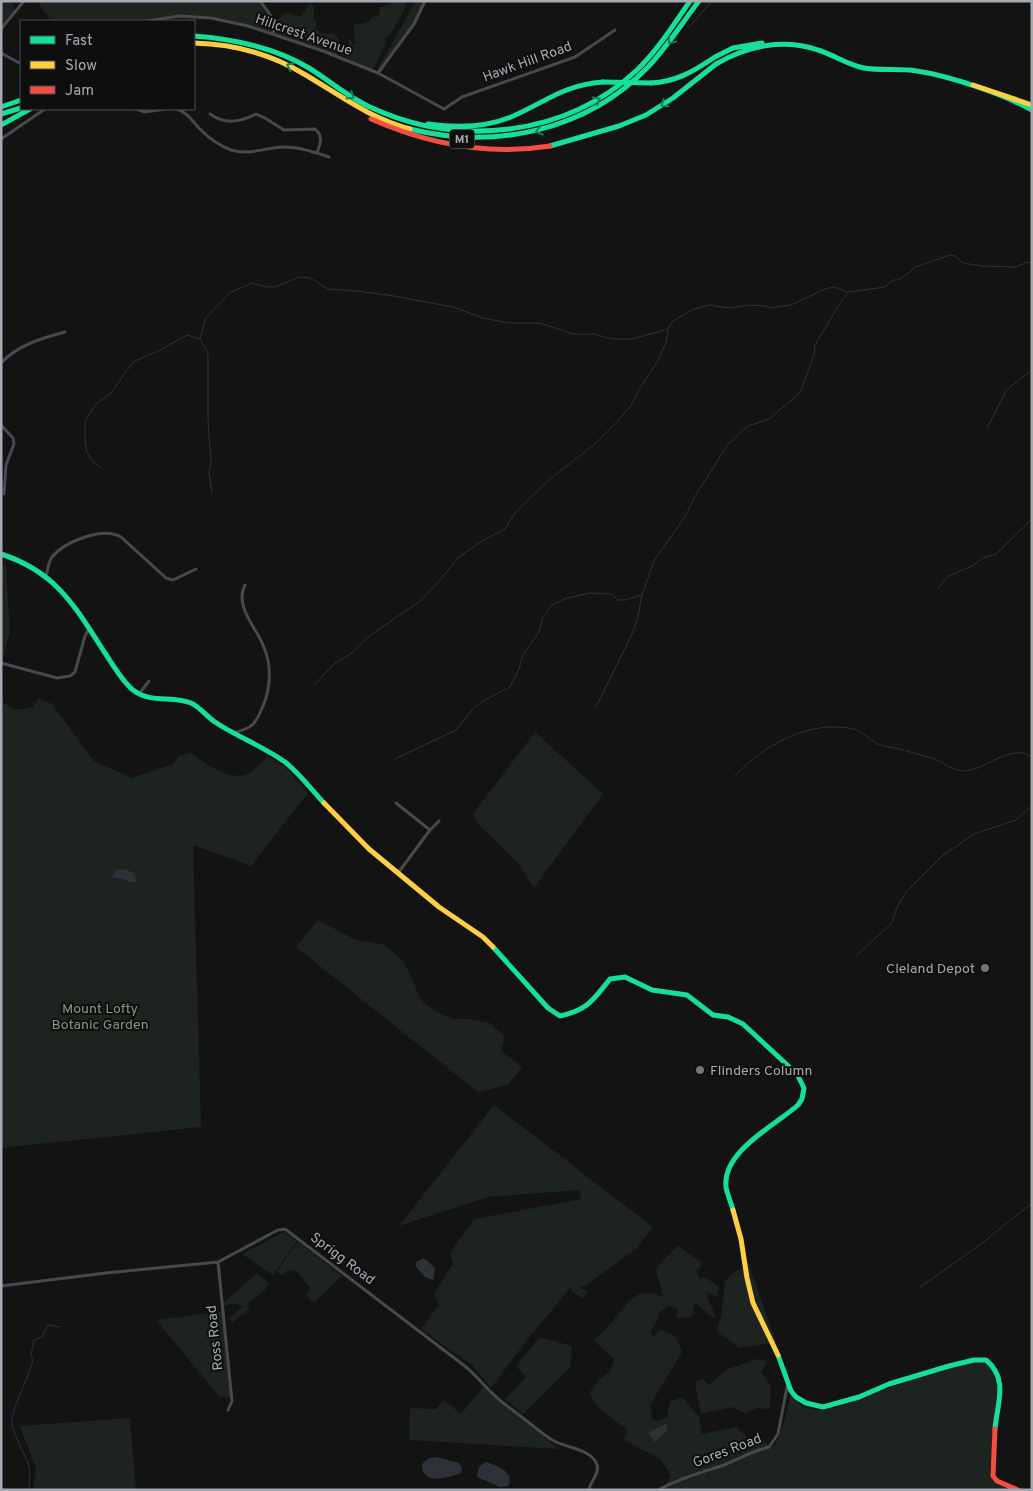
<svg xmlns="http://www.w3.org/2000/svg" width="1033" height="1491" viewBox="0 0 1033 1491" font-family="Overpass,sans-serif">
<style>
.green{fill:#1d231e}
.water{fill:#2c3237}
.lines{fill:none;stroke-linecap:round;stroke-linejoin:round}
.stream{stroke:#2c3237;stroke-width:1}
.street{stroke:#48494c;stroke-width:3}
.fast{stroke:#16e098;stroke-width:5}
.slow{stroke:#ffcf43;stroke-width:5}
.jam{stroke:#f24e42;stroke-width:5}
.fast-bridge{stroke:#16e098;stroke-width:5}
.oneway{stroke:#12825a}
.poi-dot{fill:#73747b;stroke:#0e0e0f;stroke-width:2}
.labels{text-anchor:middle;stroke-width:4;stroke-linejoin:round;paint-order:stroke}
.shield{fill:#0e0e0f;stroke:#787a82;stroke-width:1}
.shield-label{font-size:12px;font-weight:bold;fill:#a6a9b3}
.street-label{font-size:14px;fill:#a6a9b3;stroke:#0e0e0f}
.poi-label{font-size:14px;fill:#a6a9b3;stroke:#0e0e0f;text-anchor:end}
.park-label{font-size:14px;fill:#7f9b82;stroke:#0e0e0f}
</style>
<rect width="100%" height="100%" fill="#131314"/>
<path class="green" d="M1,1H12L15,14L2,28Z
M40,1H260L258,3L274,22L288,12L296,17L301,16L310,4L315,7L313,17L317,24L315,28L321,33L334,34L340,41L342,48L337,56L273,33L211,18L176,16L147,21H51L39,4Z
M391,1H407L405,5L406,6L391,34L386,37L385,46L372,71L350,62V59L341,55L342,51L350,53L348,41L350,39L353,45L356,44L354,37V25L368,22L372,17L379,15L380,7L390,4Z
M416,1H425L414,24L381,69L378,68Z
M6,565L10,631L1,669V566Z
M38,698L52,704L94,761L132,778L173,764L179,756L191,753C206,764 233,784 251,772C257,768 263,761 268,756L287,769L308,793L251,866L193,845L201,1127L1,1148V701C14,710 18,711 34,707Z
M535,732L603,794L534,888L519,864L479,825L473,814Z
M318,920L354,939L385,945L404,962L415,985L418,994L424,1003L437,1012L453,1019H468L490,1023L505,1037L501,1051L522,1067L508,1085L478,1092L296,947Z
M494,1105L653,1227L635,1250L585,1286L580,1287L587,1292L583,1298L571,1291L572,1288H570L527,1340L491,1388L472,1365L421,1329L439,1305L434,1293L453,1264L450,1253L474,1219L581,1199L580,1190L488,1197L399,1226Z
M284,1232L297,1241L273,1275L242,1254Z
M298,1242L342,1276L314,1303L306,1295L310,1288L296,1270L289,1271L281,1275L277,1271Z
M678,1246L701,1262L700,1268L696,1270L700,1279L705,1277L719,1287L717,1297L708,1292C706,1301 715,1309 715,1319L695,1303L691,1317L677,1318V1308L668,1306L659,1313L658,1319L651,1331L653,1337L661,1329L676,1337L682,1352L650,1405L653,1421L667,1418L670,1402L682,1397L699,1417L702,1434L736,1427L749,1439L760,1437L771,1448C783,1440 787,1406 791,1392C796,1400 801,1407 811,1409C834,1414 866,1394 888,1388C917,1378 947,1370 976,1362C982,1362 986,1363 990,1367C1005,1384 992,1447 990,1470L991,1478L1014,1490H663L671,1475L660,1459L624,1440L628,1431L599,1408L589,1393L599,1380L611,1370L614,1359L593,1340C599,1335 605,1330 610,1324C627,1306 634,1284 663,1297L656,1269L665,1258Z
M748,1262L776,1342L739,1348L716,1331L721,1317L725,1281L734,1272L745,1266Z
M257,1273L269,1283L265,1290L248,1303L249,1309L232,1323L230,1318L243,1306L233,1303L224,1306V1302Z
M217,1312H223L232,1398L219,1396L156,1320Z
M540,1337L572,1346L570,1367L523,1414L505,1399L526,1377L516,1366Z
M757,1359L768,1361L761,1372L771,1386L770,1409L756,1408L746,1414L733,1407L701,1414L695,1382L702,1379L708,1384H711L725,1370Z
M483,1387L559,1449L409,1440L410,1408L436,1409L444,1400L461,1414Z
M130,1418L136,1490H33L36,1469L20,1426Z"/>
<path class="water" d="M124,869L134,873L137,881L130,883L126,880L111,877L116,870Z
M424,1258L435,1268L433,1280L425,1277L416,1267V1262Z
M665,1424H667V1430L655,1442L648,1433Z
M436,1457L459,1463L462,1468L461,1473C449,1478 421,1486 422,1464L429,1458Z
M485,1462C496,1465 516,1472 508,1486L500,1487L477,1477L479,1467Z"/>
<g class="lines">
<path class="stream" d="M688,28L712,1
M987,428L1006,391L1021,378L1032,370
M101,468L94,463L87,453L85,441V421L96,404L111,393L133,362L160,350L187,335L200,339
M212,493L209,473L211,461L208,422V353L200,339L206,318L229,293L252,283L267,287H275L299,277L310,278L328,289L357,291L394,296L453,307L483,318L509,323H540L573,334H594L612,339H633L668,329
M938,589L947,577L972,566L983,558L996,554L1032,519
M315,684L334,664L352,653L368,637L419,602L439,581L459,557L480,542L505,529L514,514L534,494L551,478L593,446L617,422L631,406L638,391L659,359L666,342L668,329L673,321L694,309L709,305L729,308L750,305L765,306L773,308L781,306L791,305L825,289L834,287L848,292
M596,707L632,634L637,621L642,595L654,561L686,515L694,498L728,444L748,426L769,419L800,393L814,355L815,345L840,303L848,292L885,287L893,280H898L909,273L915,267L950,255L955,256L963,263L982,266L1016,267L1027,262L1032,263
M395,759L456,730L473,709L483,701L510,687L519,669L523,655L539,632L543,617L552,605L564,599L589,593L611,594L618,600H626L642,595
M735,776C763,745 811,719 854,729C863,731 871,742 880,745C885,747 890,747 895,748C908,751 920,755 932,758C943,762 951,770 963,771C986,771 1010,742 1032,757
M857,955L891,924L898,905L907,891L943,855L974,834L1016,820L1032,805
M919,1288L981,1244L1028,1206L1032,1205
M29,1490C29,1482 31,1473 29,1466C25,1454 10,1429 12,1419C16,1398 28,1380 33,1360L31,1355L34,1340L42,1337L48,1325L60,1327"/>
<path class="street" d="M260,1C268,12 276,19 273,33
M147,21L179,16L211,18L248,26L323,51L378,73L444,109L462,97L575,57L615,30
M1,29L24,1
M1,53L21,64
M378,73L414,24L425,1
M136,109L145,112L165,109
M177,109C190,114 193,123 202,131C210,139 221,146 231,150C250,156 265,147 284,147C299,147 314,152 329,157
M210,114C226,125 239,122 256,114L265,118L284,130L315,129C324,137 320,143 317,153
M1,139L45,109
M1,363C18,345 42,338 65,332
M1,425L13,438L14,444L6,465L4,494
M46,576C48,569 48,563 52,557C64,542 103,526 121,537L166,578L173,580L196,569
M1,663L57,678L70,676L75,672L85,636L89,629
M139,694L149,681
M233,733C253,728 255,725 263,706C271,687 272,665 263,645C256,627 234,606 245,585
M396,803L430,830
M398,873L430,830L439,821
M218,1262L232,1401L228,1410
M1,1286L106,1273L218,1262L278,1230L285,1229L466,1367C476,1375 483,1385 493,1394C502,1403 513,1410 523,1418C534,1426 543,1435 554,1441C567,1448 592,1449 597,1465C600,1474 590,1481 589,1490
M658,1490C678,1479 699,1473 721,1466C737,1460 752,1451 769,1447L778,1434L788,1382"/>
<path class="fast" d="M194,36C234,39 274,47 309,68C330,81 348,97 370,107C458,148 565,137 637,70C658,50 674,24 690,1
M715,57L733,48L762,43
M716,64C747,46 783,38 818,50C834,55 848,65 864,68C882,71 900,68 917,71C950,76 1003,94 1032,110
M651,83C676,82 694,71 715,57
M1,107L21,100
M1,114L21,108
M428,124C456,128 484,128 511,117C546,102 563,85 603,82
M1,125L30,109
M410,129C495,150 586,131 648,67C667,47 682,23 699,1
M550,146L619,126L646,115L673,98L716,64
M1,554C56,572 74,605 103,650C112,663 121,680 133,690C151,704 172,695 191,703C200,707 207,717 215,722C237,737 263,746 285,762C298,772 312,790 324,803
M493,947L548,1008L560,1016C588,1010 593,1000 610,979L625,977L652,990L687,995L713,1015L728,1017L743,1024L797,1074L804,1088L802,1099L798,1105C776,1125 722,1151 726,1187C727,1194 731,1202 733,1210
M778,1355L791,1391L796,1397L806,1403L823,1407L859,1397L889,1384L949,1366L974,1360H986C1009,1379 997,1404 995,1429"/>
<path class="slow" d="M194,43C233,44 271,54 304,74C340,95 369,118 410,129
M973,85L1032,105
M324,803L369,849L439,907L483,937L493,947
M733,1210L741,1239L747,1278L753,1303L778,1355"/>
<path class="jam" d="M371,119C428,144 488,156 550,146
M995,1429L993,1476L997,1481L1018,1490"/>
<path class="fast-bridge" d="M603,82L651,83"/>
</g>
<defs><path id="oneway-chevron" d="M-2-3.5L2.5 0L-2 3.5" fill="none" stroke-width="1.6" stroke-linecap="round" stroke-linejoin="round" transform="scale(1.25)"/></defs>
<g class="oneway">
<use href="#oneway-chevron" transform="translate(671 41) rotate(127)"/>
<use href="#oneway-chevron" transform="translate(290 66) rotate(-153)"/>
<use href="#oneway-chevron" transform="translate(351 96) rotate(32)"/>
<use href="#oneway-chevron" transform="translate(597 100) rotate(-31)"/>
<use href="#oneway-chevron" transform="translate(664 104) rotate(146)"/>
<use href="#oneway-chevron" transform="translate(539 131) rotate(164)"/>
</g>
<g class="poi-dot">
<circle cx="985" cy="968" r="5"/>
<circle cx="700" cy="1070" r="5"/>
</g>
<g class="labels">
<rect class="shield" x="449.5" y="129.5" width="25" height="19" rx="4"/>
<g class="shield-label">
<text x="462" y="143">M1</text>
</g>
<g class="street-label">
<text transform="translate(304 34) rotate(19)" y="5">Hillcrest Avenue</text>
<text transform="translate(527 61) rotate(-20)" y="5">Hawk Hill Road</text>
<text transform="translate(343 1258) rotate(37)" y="5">Sprigg Road</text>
<text transform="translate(214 1338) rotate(-96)" y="5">Ross Road</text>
<text transform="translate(727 1450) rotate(-21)" y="5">Gores Road</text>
</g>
<g class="poi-label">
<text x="975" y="973">Cleland Depot</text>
<text x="710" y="1075" text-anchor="start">Flinders Column</text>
</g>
<g class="park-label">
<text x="100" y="1013">Mount Lofty<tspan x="100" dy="16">Botanic Garden</tspan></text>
</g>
</g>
<rect width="1033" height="1491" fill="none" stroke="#a6a9b3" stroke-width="5"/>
<rect x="20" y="20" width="175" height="90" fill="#0e0e0f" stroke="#4b4c51"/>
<rect x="30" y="36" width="25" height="8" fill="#16e098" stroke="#4b4c51"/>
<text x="65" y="45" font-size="15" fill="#a6a9b3">Fast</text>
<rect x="30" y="61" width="25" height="8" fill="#ffcf43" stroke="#4b4c51"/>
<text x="65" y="70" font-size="15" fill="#a6a9b3">Slow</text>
<rect x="30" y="86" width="25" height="8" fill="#f24e42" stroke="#4b4c51"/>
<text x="65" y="95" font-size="15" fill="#a6a9b3">Jam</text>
</svg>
